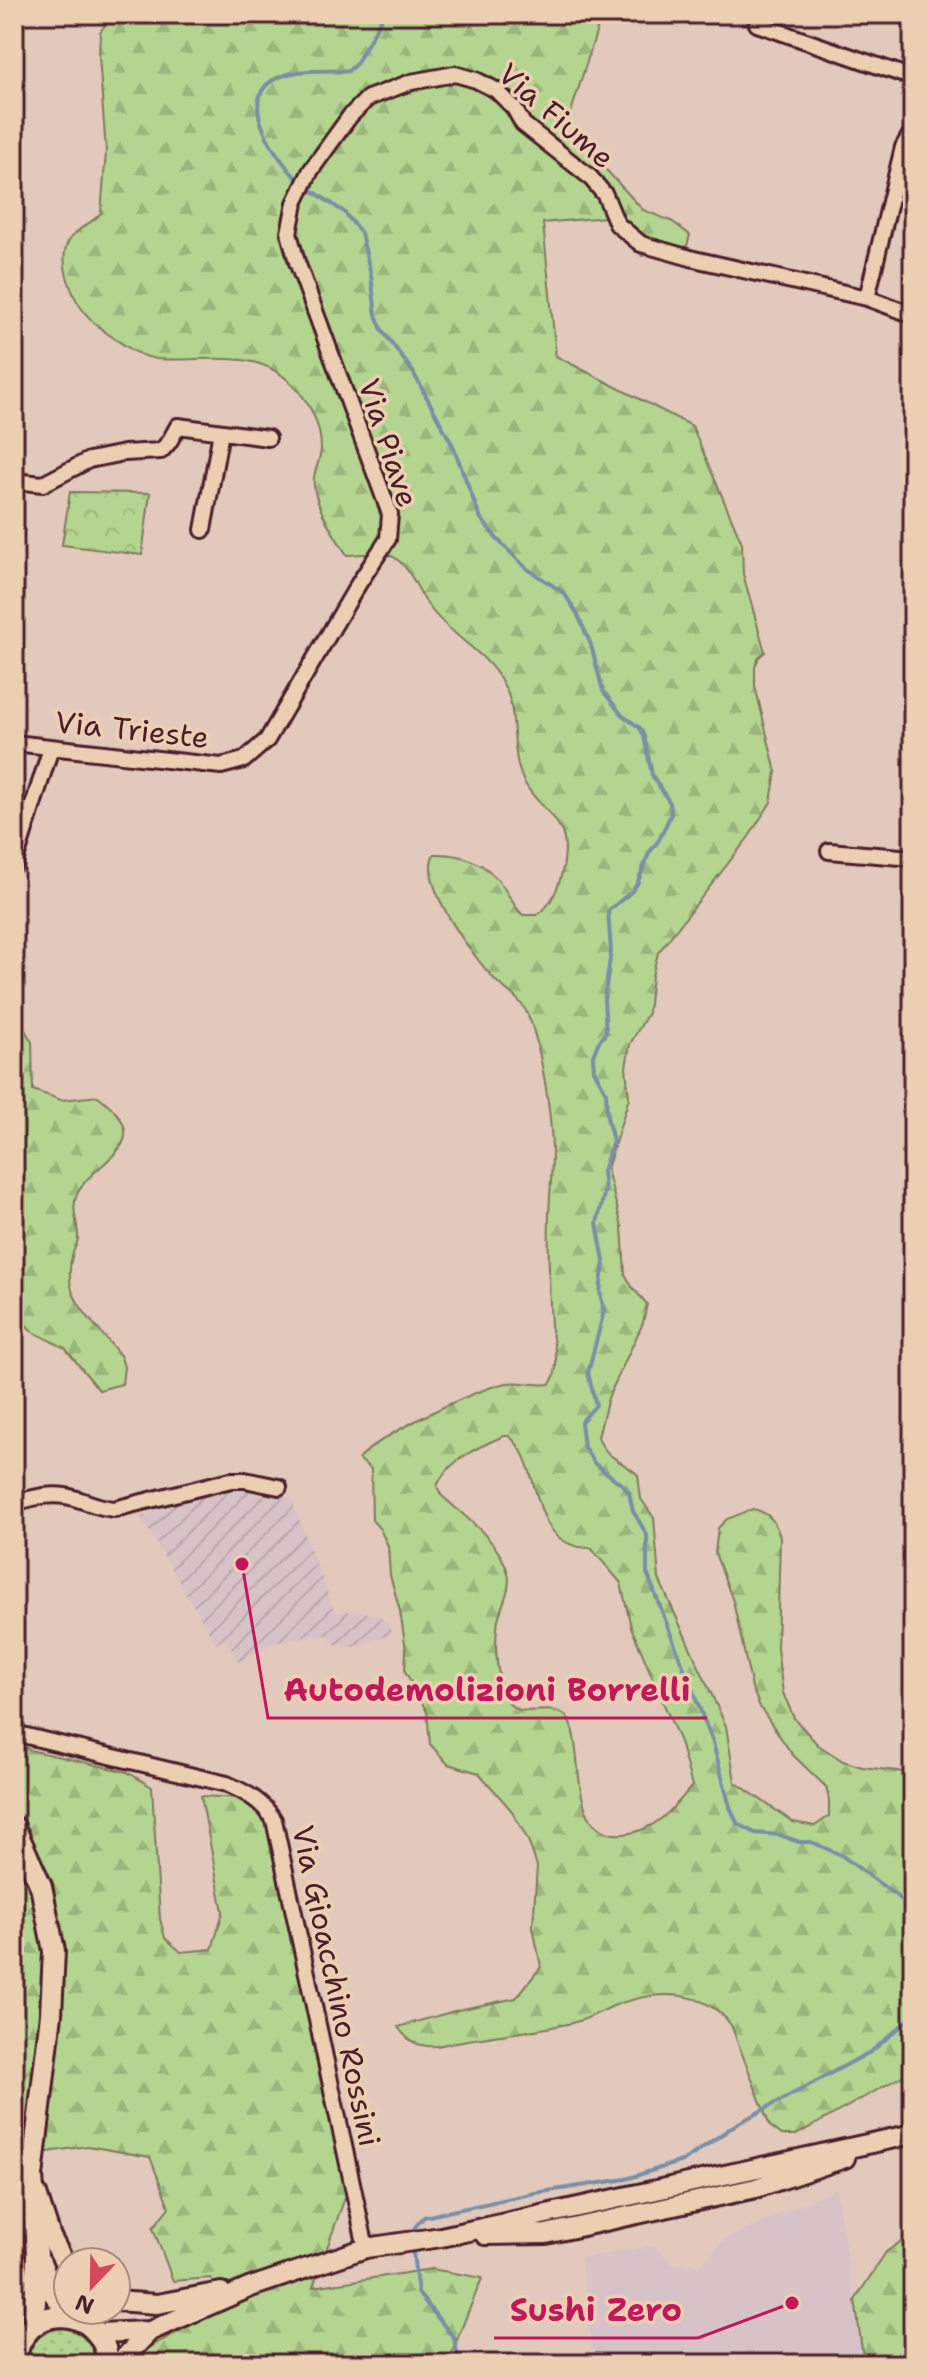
<svg xmlns="http://www.w3.org/2000/svg" width="927" height="2378" viewBox="0 0 927 2378" font-family="'Shantell Sans',sans-serif">
<style>
.built{fill:#d7c2c7}
.industrial{fill:url(#industrial-furrows)}
.grass{fill:url(#grass-dots);stroke:#7e7a5d;stroke-width:2}
.forest{fill:url(#forest-firs);stroke:#7e7a5d;stroke-width:2;fill-rule:evenodd}
.park{fill:url(#park-crowns);stroke:#7e7a5d;stroke-width:2}
.lines{fill:none;stroke-linecap:round;stroke-linejoin:round}
.stream{stroke:#798fa8;stroke-width:4}
.minor-casing{stroke:#4a1f2b;stroke-width:20}
.secondary-casing{stroke:#4a1f2b;stroke-width:24}
.primary-casing{stroke:#4a1f2b;stroke-width:26}
.minor{stroke:#eccfb2;stroke-width:14}
.secondary{stroke:#eccfb2;stroke-width:18}
.primary{stroke:#eccfb2;stroke-width:20}
.labels{text-anchor:middle;stroke-width:7;stroke-linejoin:round;paint-order:stroke}
.street-label{font-size:30px;fill:#4a1f2b;stroke:#eccfb2}
.leader{fill:none;stroke:#c2185b;stroke-width:3}
.callout-dot{fill:#c2185b;stroke:#eccfb2;stroke-width:3}
.callout-label{font-size:32px;text-anchor:middle;font-weight:bold;fill:#c2185b;stroke:#eccfb2;stroke-width:7;stroke-linejoin:round;paint-order:stroke}
</style>
<defs>
<pattern id="industrial-furrows" width="10" height="10" patternUnits="userSpaceOnUse" patternTransform="scale(2)"><rect width="10" height="10" fill="#d7c2c7"/><path d="M-1 1l2-2M0 10L10 0M9 11l2-2" fill="none" stroke="#baa6ab"/></pattern>
<pattern id="grass-dots" width="8" height="8" patternUnits="userSpaceOnUse" patternTransform="scale(2)"><rect width="8" height="8" fill="#b3d58f"/><path d="M2 2h.1M6 6h.1" fill="none" stroke="#9bb67c" stroke-width="1.8" stroke-linecap="round"/></pattern>
<pattern id="forest-firs" width="22" height="20" patternUnits="userSpaceOnUse" patternTransform="scale(2)"><rect width="22" height="20" fill="#b3d58f"/><path d="M5 1l3.5 6h-7zM16 11l3.5 6h-7z" fill="#9bb67c"/></pattern>
<pattern id="park-crowns" width="20" height="18" patternUnits="userSpaceOnUse" patternTransform="scale(2)"><rect width="20" height="18" fill="#b3d58f"/><path d="M2 6a3 3 0 1 1 6 0M12 15a3 3 0 1 1 6 0" fill="none" stroke="#9bb67c"/></pattern>
</defs>
<rect width="100%" height="100%" fill="#e2c9bc"/>
<filter id="ink" filterUnits="userSpaceOnUse"><feTurbulence type="fractalNoise" baseFrequency=".0125" numOctaves="2"/><feDisplacementMap in="SourceGraphic" scale="16" xChannelSelector="R" yChannelSelector="G"/><feConvolveMatrix kernelMatrix="1 2 1 2 8 2 1 2 1" color-interpolation-filters="sRGB"/></filter>
<g filter="url(#ink)">
<path class="built" d="M836,2189L864,2364H594L581,2258L655,2246L671,2263L701,2265L725,2239Z"/>
<path class="industrial" d="M219,1488L241,1491L242,1488H249L261,1496H290L335,1612L361,1611L379,1616L389,1625L392,1634L353,1647L337,1645L326,1635L289,1639L271,1644L238,1662L227,1640L216,1644L141,1517L153,1513L151,1507Z"/>
<path class="grass" d="M64,2328C84,2333 95,2344 96,2364H27C29,2342 42,2330 64,2328Z"/>
<path class="forest" d="M113,14H602L565,131L587,149L643,210L673,222L690,235L687,246L642,256L606,217L543,223L556,356L692,426L742,543L743,574L765,652L759,657L755,667V686L776,772L771,802L748,838L658,953L652,976L648,1013L630,1044L626,1067L629,1098L607,1169L622,1227L625,1274L632,1287L647,1304L643,1323L608,1398L598,1437C604,1457 624,1462 638,1475L641,1499L654,1518L659,1579L726,1726L735,1782L793,1822L815,1826L829,1816V1800L826,1787L792,1754L760,1707L752,1688L733,1601L715,1553L718,1528L727,1519L753,1509C770,1513 775,1521 780,1537L777,1649L783,1693L794,1718L818,1745L843,1761L862,1767L913,1773V2070L796,2135H782L770,2126L731,2025C705,1989 658,1990 618,2004C603,2010 589,2019 572,2023C528,2033 482,2036 437,2046C419,2047 409,2043 398,2027L458,2010L516,1998L541,1967L533,1927L537,1866L528,1840L512,1811L479,1773L448,1764L430,1744L427,1712L405,1671L406,1650L400,1611L390,1575L388,1546L380,1529L372,1520L371,1469L359,1459C377,1436 477,1388 507,1383C521,1381 535,1386 550,1384C562,1367 553,1345 551,1325C549,1289 548,1252 549,1215C550,1187 554,1159 551,1130C549,1102 538,1027 523,1006C516,996 505,989 496,981C476,960 417,884 434,854C460,853 486,862 501,884C509,894 513,906 523,915H537C558,902 571,855 562,832C553,809 529,800 520,772C511,746 517,719 508,694C492,653 454,640 430,608C419,594 411,568 395,558C384,550 360,555 347,555C335,536 311,501 314,478C315,468 321,459 321,448C321,424 308,399 291,383C253,346 203,363 157,359C139,357 123,344 108,334C91,322 78,308 71,288C65,273 61,254 69,240C76,228 92,224 101,213L106,152L99,56L100,32ZM504,1436H509C545,1465 526,1548 591,1548L621,1583L631,1627L680,1742L692,1786C673,1809 655,1831 624,1834C567,1840 585,1753 569,1721C558,1697 517,1725 506,1698C496,1675 494,1645 498,1620C501,1605 512,1589 508,1573C499,1540 465,1517 441,1495L437,1486C448,1460 480,1446 504,1436Z
M14,1012L32,1042L33,1090L61,1100L98,1096C165,1147 89,1159 76,1197C71,1212 79,1224 78,1239C77,1245 73,1250 72,1256C69,1266 69,1283 73,1293C83,1316 106,1336 121,1357L124,1367L122,1384L99,1390L65,1348L33,1332L26,1325L19,1281L14,1273Z
M14,1742L30,1750L127,1772L152,1787L160,1919L165,1938L181,1952L212,1949L223,1912L201,1796L240,1798L266,1817L326,2107L348,2189L313,2287L432,2269L482,2278L450,2357L454,2364H129L155,2344L221,2309L211,2278L173,2281L153,2228L169,2207L150,2157L88,2146L14,2157Z
M906,2238L913,2251V2364H864L855,2300L886,2252Z"/>
<path class="park" d="M70,492L150,493L142,555L62,545Z"/>
<g class="lines">
<path class="stream" d="M300,182C276,158 228,92 285,75C304,69 328,71 348,71L356,64L384,14
M307,187L344,212L361,233L371,275L376,315L382,330L413,372L453,446L480,517L496,538L526,568L564,593L577,613L591,645L603,691L622,715L640,728L644,736L652,775L670,803L671,814L659,840L649,853L637,884L631,892L608,911L611,952L604,1000L606,1033L598,1043L593,1056L594,1070L606,1092L607,1117L613,1141L603,1171L605,1190L597,1223L604,1261L600,1292L604,1311L588,1373L596,1405L581,1422L584,1447L595,1464L624,1486L629,1493L633,1511L647,1535V1573L713,1743L730,1807L737,1823L755,1833L780,1835L799,1842H811L841,1855L913,1908
M415,2227L424,2217L535,2193L626,2179L685,2160L735,2125L872,2051L913,2016
M413,2253L418,2293L454,2338L459,2364"/>
<defs>
<path id="minor" d="M757,24L913,78
M867,298L903,147L913,130
M14,481L43,484L89,460L124,453L161,451L169,442L178,426L268,438
M203,530L221,432
M14,743L221,766L244,760L267,740L359,583L388,539L390,514L297,262L289,233L295,203L311,170L350,116L368,98L411,82L455,74L476,80L496,90L514,108L523,124L590,177L605,195L617,224L641,244L694,259L867,298L913,315
M829,851L913,858
M14,865L51,748
M14,1503C35,1497 55,1491 77,1499C90,1503 100,1508 114,1509L231,1480H245L279,1487
M14,1733L227,1784C247,1793 262,1801 274,1820L366,2248"/>
<path id="secondary" d="M37,2194L51,2237L68,2269
M485,2235L546,2234L756,2188L845,2158
M116,2301L157,2304L221,2292
M97,2333L150,2331
M118,2364L150,2331L251,2287L366,2248L441,2237L913,2134"/>
<path id="primary" d="M14,1827L41,1886L54,1951L51,2014L32,2176L37,2255L34,2324
M40,2262L52,2291L72,2317
M15,2364C19,2300 104,2301 108,2364"/>
</defs>
<use href="#minor" class="minor-casing"/>
<use href="#secondary" class="secondary-casing"/>
<use href="#primary" class="primary-casing"/>
<use href="#minor" class="minor"/>
<use href="#secondary" class="secondary"/>
<use href="#primary" class="primary"/>
</g>
</g>
<g class="labels">
<g class="street-label">
<text transform="translate(556 116) rotate(41)" y="10">Via Fiume</text>
<text transform="translate(388 443) rotate(72)" y="10">Via Piave</text>
<text transform="translate(132 730) rotate(6)" y="10">Via Trieste</text>
<text transform="translate(336 1986) rotate(78)" y="10">Via Gioacchino Rossini</text>
</g>
</g>
<path class="leader" d="M242 1564L268 1718H707M792 2303L698 2338H494"/>
<g class="callout-dot">
<circle cx="242" cy="1564" r="8"/>
<circle cx="792" cy="2303" r="8"/>
</g>
<g class="callout-label">
<text x="487" y="1701">Autodemolizioni Borrelli</text>
<text x="596" y="2321">Sushi Zero</text>
</g>
<rect width="927" height="2378" fill="none" stroke="#eccfb2" stroke-width="48"/>
<rect x="24" y="24" width="879" height="2330" fill="none" stroke="#4a1f2b" stroke-width="3" filter="url(#ink)"/>
<g transform="translate(92 2286) rotate(202)"><circle r="38" fill="#eccfb2" stroke="#ab897c" stroke-width="2"/>
<path d="M0-6L14 30L0 20L-14 30Z" fill="#d1495b"/>
<text y="-12" font-size="22" font-weight="bold" text-anchor="middle" fill="#4a1f2b">N</text>
</g>
</svg>
